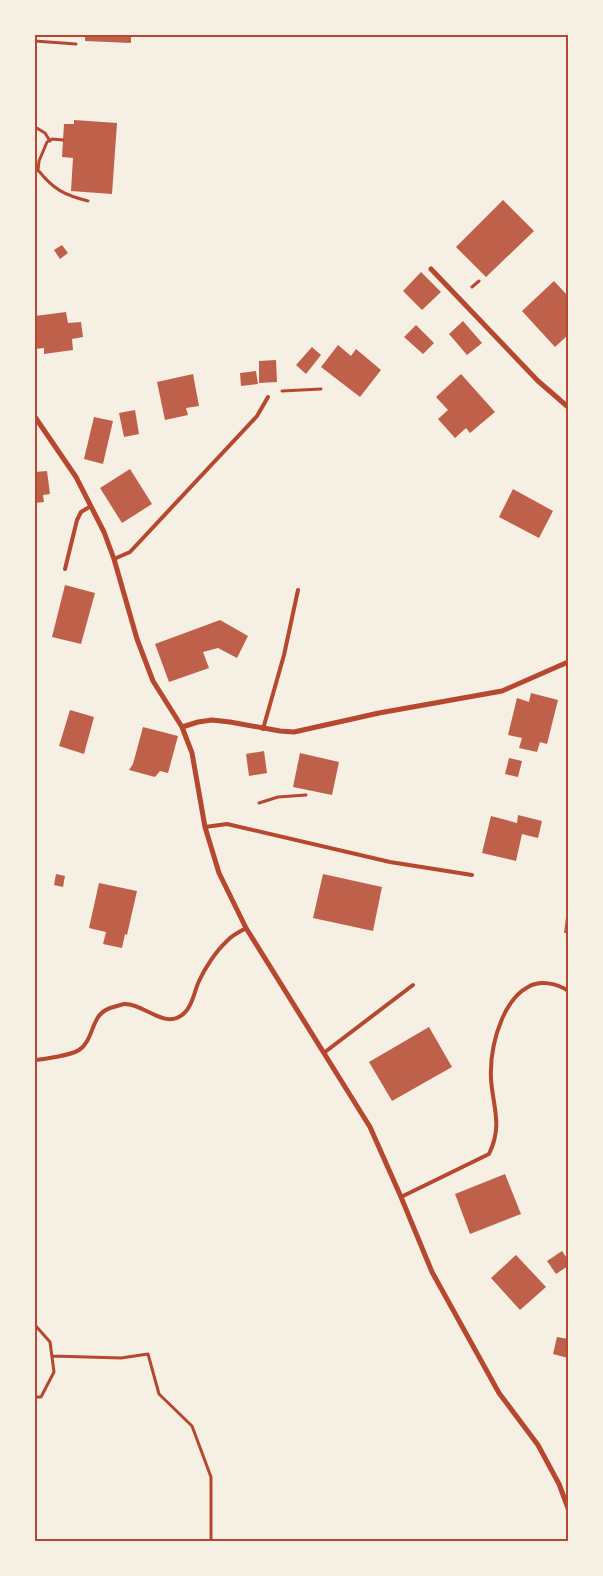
<svg xmlns="http://www.w3.org/2000/svg" width="603" height="1576" viewBox="0 0 603 1576" font-family="Overpass,sans-serif">
<style>
.building{fill:#bf614a}
.lines{fill:none;stroke-linecap:round;stroke-linejoin:round}
.path{stroke:#b5482f;stroke-width:3}
.service{stroke:#b5482f;stroke-width:4}
.minor{stroke:#b5482f;stroke-width:5}
.neatline{fill:none;stroke:#b5482f;stroke-width:2}
</style>
<rect width="100%" height="100%" fill="#f6efe4"/>
<path class="building" d="M85,35H131V43L85,41Z
M74,120L117,123L112,194L71,191L73,158L62,157L64,124H74Z
M503,200L534,231L486,277L456,247Z
M62,245L68,253L60,259L54,250Z
M421,272L441,292L422,310L403,291Z
M554,281L568,296V335L555,347L522,311Z
M66,312L68,323L81,322L83,337L72,339L73,350L44,354V348L35,349V316Z
M463,321L482,343L467,355L449,334Z
M416,325L434,343L423,354L404,337Z
M338,345L351,356L356,349L381,370L360,397L321,367Z
M312,347L321,355L306,374L296,365Z
M276,360L277,382L259,383V361Z
M256,371L258,384L241,386L240,373Z
M193,374L199,406L186,408L188,415L165,420L157,382Z
M461,374L495,412L470,433L466,428L455,438L438,419L448,410L436,397Z
M135,410L139,434L124,437L119,413Z
M94,417L113,421L103,464L84,459Z
M130,469L152,504L122,523L100,488Z
M47,471L50,494L43,495L44,502L35,503V472Z
M513,489L553,511L539,538L499,517Z
M65,585L95,593L81,644L52,637Z
M220,620L248,636L237,658L218,648L203,652L209,668L169,682L155,644Z
M531,693L558,700L547,744L540,742L537,752L519,748L522,738L508,735L517,698L529,702Z
M70,710L94,717L84,754L59,746Z
M143,727L178,736L168,773L160,771L155,777L129,770L133,764Z
M264,751L267,773L249,776L246,754Z
M300,753L339,762L332,795L293,787Z
M509,758L522,761L518,777L505,774Z
M518,815L542,821L538,838L522,834L516,861L482,853L491,816L517,823Z
M56,874L65,876L63,887L54,885Z
M323,874L382,887L373,931L313,918Z
M99,883L137,891L127,935L125,934L122,948L103,944L106,932L89,928Z
M566,917H568V933H564Z
M429,1027L452,1067L392,1101L369,1062Z
M505,1174L521,1214L470,1234L455,1194Z
M562,1251L568,1260V1266L556,1274L547,1261Z
M516,1255L546,1287L520,1310L491,1278Z
M557,1337L568,1339V1358L553,1354Z"/>
<g class="lines">
<path class="path" d="M35,41L76,44
M35,127L45,133L50,141
M38,170C53,189 64,195 88,201
M35,171L38,170L39,161L47,142L52,139L63,140
M472,287L479,281
M282,391L321,389
M259,803L278,797L306,795
M35,1325L50,1342L54,1372L41,1397H35
M52,1356L121,1358L148,1354L159,1394L192,1426L211,1477V1541"/>
<path class="service" d="M114,559L130,552L257,416L268,397
M65,569L77,520L81,512L91,506
M263,729L284,655L298,590
M205,827L227,824L390,862L472,875
M325,1052L413,985
M35,1060C45,1059 72,1055 79,1050C95,1039 90,1015 110,1008C114,1007 120,1005 124,1004C143,1003 164,1029 182,1015C192,1008 194,992 199,981C205,968 216,951 227,941C232,935 240,932 246,928
M401,1197L489,1154C503,1125 493,1108 491,1079C490,1058 494,1038 502,1019C508,1005 515,994 528,987C540,980 557,983 568,991"/>
<path class="minor" d="M431,269L538,381L568,407
M35,417L76,477L104,532L114,559L137,639L153,681L182,727L192,753L205,827L219,873L246,928L370,1127L401,1197L432,1272L499,1393L538,1445L559,1484L568,1508
M182,727L198,722L212,720L230,722L280,731L294,732L379,713L502,691L568,662"/>
</g>
<rect width="603" height="1576" fill="none" stroke="#f6efe4" stroke-width="72"/>
<rect x="36" y="36" width="531" height="1504" class="neatline"/>
</svg>
